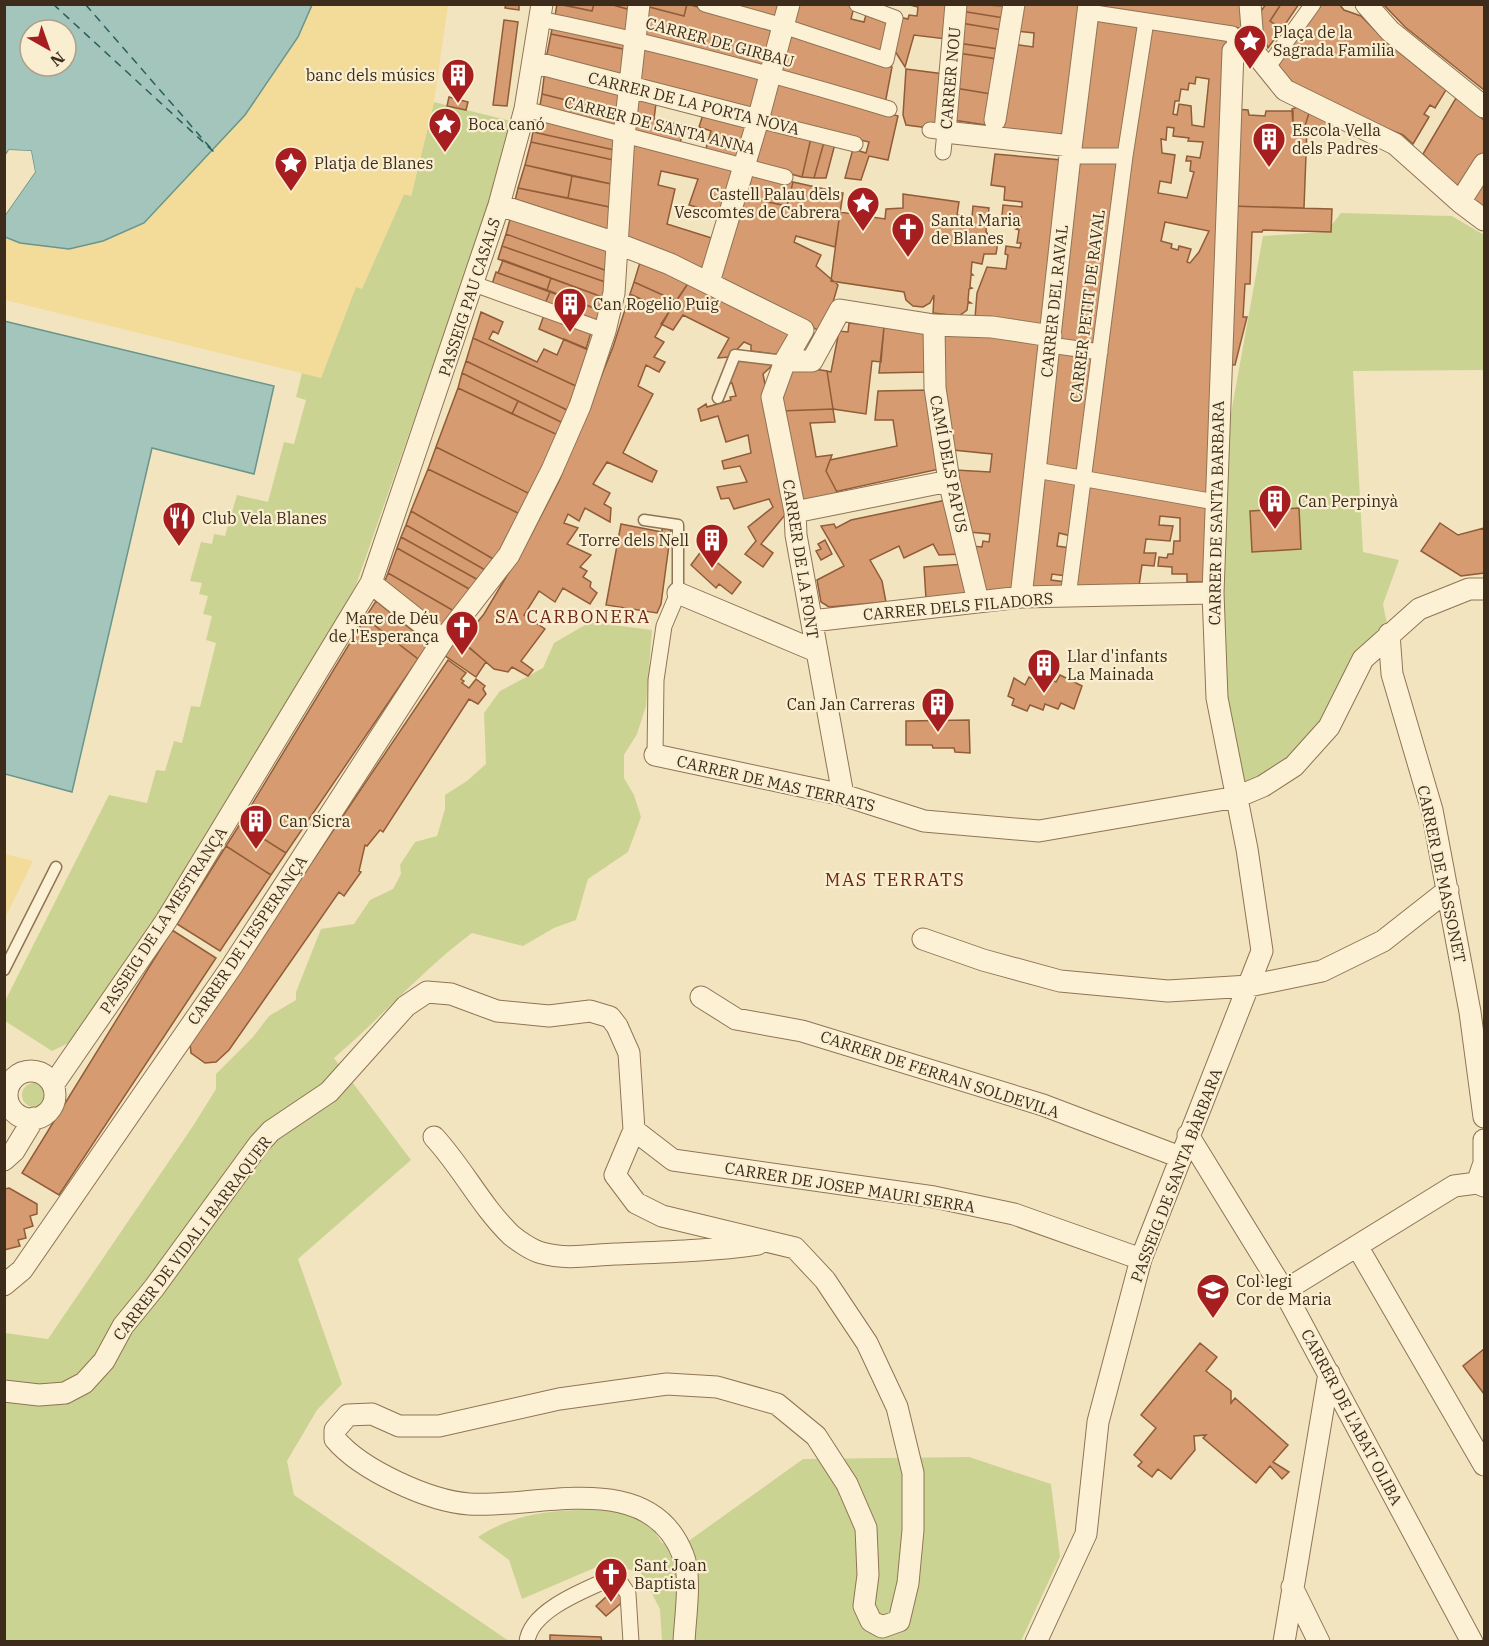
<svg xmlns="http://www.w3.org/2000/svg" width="1489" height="1646" viewBox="0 0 1489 1646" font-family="'IBM Plex Serif',serif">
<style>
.green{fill:#cbd393}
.sand{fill:#f3db9a}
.water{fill:#a4c5bb;stroke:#69958a;stroke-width:1.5;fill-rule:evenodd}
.pier{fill:#f3e4c0}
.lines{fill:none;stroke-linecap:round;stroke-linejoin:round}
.ferry{stroke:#295f5b;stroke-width:1.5;stroke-dasharray:8 6;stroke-linecap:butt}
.building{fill:#d69b71;stroke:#915c38;stroke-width:1.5;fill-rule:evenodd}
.service-casing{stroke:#8f7455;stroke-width:13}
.pedestrian-casing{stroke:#8f7455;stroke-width:17}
.minor-casing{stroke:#8f7455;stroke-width:23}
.service{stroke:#fdf1d5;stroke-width:10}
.pedestrian{stroke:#fdf1d5;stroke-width:15}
.minor{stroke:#fdf1d5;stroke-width:21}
.labels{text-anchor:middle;stroke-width:4.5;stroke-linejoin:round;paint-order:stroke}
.poi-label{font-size:16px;fill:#3d2c1c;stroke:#faeed1;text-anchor:start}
.street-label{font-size:16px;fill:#3d2c1c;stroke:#faeed1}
.neighbourhood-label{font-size:18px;letter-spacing:1.5px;fill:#6f2816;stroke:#faeed1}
</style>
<rect width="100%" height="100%" fill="#f3e4c0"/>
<path class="green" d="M434,102L511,121L486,214L356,585L166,913L83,1036L52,1051L5,1021L4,1003L109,795L147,803L156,770L165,771L174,741L182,743L191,706L200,707L216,643L206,640L212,616L203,614L208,596L199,594L202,583L190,581L201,542L212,544L214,534L225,536L237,495L268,502L284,442L294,444L306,400L296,397L302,373L321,377L356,286L362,288L404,194L411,196Z
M1341,213L1452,216L1484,235V370L1353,371L1363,552L1399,560L1383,604L1389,634L1329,727L1237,797L1217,698L1215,502L1263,236L1326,232Z
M590,622L652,630L646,706L637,734L624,755V778L634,795L641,817L628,852L588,879L576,920L554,928L523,946L472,933C422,970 381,1018 334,1058L411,1160L298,1259L342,1384L317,1410L287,1461L294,1495L509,1641L5,1642V1333L48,1339L193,1126L216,1089V1074L253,1037L269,1016L296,1000V992L321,929L354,924L370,900L393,889L401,874L400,865L415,842L437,836L445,809V795L467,781L486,764L484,713L500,691L543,668L554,643Z
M22 1095a12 12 0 1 1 24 0a12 12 0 1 1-24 0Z
M969,1457L1051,1484L1060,1557L1021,1641L662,1642L660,1609L641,1573L606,1563L522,1599L509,1560L478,1537C526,1505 589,1507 644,1515L662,1543L683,1545L803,1459Z"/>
<path class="sand" d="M312,5H448L434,102L411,196L404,194L362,289L356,287L321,378L5,300V237L20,243L69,249L196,164L245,115L298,37Z
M5,854L33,861L5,918L4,854Z"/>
<path class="water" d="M5,5H312L298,37L245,115L144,223L103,241L69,249L20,243L5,237V215L35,172L31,151L9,150L5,155ZM30,30H66V66H30Z
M4,321L274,386L254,474L152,448L72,792L5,774Z"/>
<path class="pier" d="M9,150L31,151L35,172L5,215L4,210L32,171L28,154L10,153L4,158Z"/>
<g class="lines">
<path class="ferry" d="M53,4L214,152L85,4"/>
</g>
<path class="building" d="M506,4H519V10L505,8Z
M557,4L592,11L594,4H609L631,10L627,31L555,16Z
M559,4H594L592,11Z
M609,4H632L631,10Z
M649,4H687L684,16L649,7Z
M687,4L779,29L769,67L641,35L649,7L684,16Z
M721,4H785L781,20Z
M793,4H848L854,7L851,19L864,22L867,11L891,20L882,55L788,24Z
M906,4H950L946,39L914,35L905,67L893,48L899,17L908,19L909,15L917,16L918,7Z
M962,4L1006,6L1004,18L961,11Z
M1021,4H1081L1065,135L1001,128L1013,44L1033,47L1034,33L1015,31Z
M1097,4H1244L1247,29L1096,8Z
M1266,4H1281L1270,21L1282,29L1268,48L1256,18Z
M1281,4H1299L1282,29L1270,21Z
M1319,4H1339L1344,10L1361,16L1389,44L1446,90L1435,108L1430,105L1424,114L1429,117L1413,144L1403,135L1304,96L1274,62Z
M1383,4H1484V90L1405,27Z
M961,11L1004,18L1002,30L961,23Z
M1099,18L1139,24L1122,151H1080L1095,22Z
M504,20L518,22L507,106L493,105Z
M961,23L1002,30L998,49L958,43Z
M553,24L628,40V50L551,34Z
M1149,26L1230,36L1208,496L1088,475ZM1196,77L1209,79L1204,127L1192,125L1191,106L1179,104L1177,115L1173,114L1175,101H1179L1181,89L1188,90L1189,83L1195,84ZM1167,127L1174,128L1173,136L1189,138L1188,141L1203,142L1200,158L1187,156L1186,161H1191L1190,171L1194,172L1187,198L1158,193L1160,181L1171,183L1175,155L1162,153L1161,139L1166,140ZM1165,222L1209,231L1199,252L1190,263L1187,262L1191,249L1179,246L1178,250L1171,248L1172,244L1161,241Z
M786,33L892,67L885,104L777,72Z
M551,34L628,50L626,79L546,59Z
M642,43L765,75L755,113L638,82Z
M958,43L998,49L997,59L958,53Z
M958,53L997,59L991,94L955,88Z
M545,69L624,89L622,114L542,94Z
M906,69L944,74L941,119L929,128L906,125L903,115Z
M773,79L898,116L888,160L869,156L861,180L845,178L853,149L866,153L869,142L765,117Z
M955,88L991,94L986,125L953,120Z
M635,91L657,96L654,119L686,126L679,145L630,133Z
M542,94L622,114L621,131L539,111Z
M449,97L468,102L466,110L447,106Z
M1456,98L1484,120V153L1461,192L1423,154Z
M1303,105L1305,112L1309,113L1305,126H1293L1292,109Z
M705,108L752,122L741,161L705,152L711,131L699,127Z
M1235,109L1248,110L1249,115L1265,116L1266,111H1293V126H1305L1309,113L1339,125L1338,130L1307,128L1304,208L1230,206Z
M537,120L620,138L619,151L533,132Z
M764,126L811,138L802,177L754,164Z
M533,132L619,151L618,161L531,142Z
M811,138L824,142L814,178L802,177Z
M629,141L739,169L726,215L689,205L698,179L661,171L658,185L675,189L667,224L718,240L705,275L620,242Z
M531,142L618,161L616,185L525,165Z
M824,142L835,144L826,178H814Z
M995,154L1062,160L1042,331L975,318L977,293L987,267L1006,269L1008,255L1005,254L1006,246L1020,248L1021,243H1017L1019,230L1016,229L1020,227L1021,217L1002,216L1003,205L1022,207V202L1004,200L1005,187L991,185Z
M1121,160L1097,349L1058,342L1080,161Z
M525,165L572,176L568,198L518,188Z
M1484,171V210L1467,197Z
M752,173L793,182L787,206L745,197Z
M572,176L616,185L614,208L568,198Z
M793,182L843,193L835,247L796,236L794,242L821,255L816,266L838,285L824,333L718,282L745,197L787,206Z
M518,188L614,208L611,237L514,205Z
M903,194L959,202L957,215L972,217L973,206L989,208L986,231L988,235L999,236L996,254H984L982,264L972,262L971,273L973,275H971L970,287L972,288L969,289L968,301L971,303H968L967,310L959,316L933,313L934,295L930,303L923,307L913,306L906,300L904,292L831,281L840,212L885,219L886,209L903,208Z
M1230,206L1332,209L1331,232L1263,230L1262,232H1252L1250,284H1245L1243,317H1247L1235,365L1225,364Z
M512,212L612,246L610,272L506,234Z
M506,234L610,272L608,283L502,246Z
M502,246L608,283L605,298L498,259Z
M641,259L691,279L676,301L634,282Z
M503,260L551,278L547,290L498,273Z
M496,272L550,292L544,306L491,287Z
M551,278L605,298L602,311L547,290Z
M691,279L798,332L780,355L751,351V345L744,342L730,357L718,358L729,338L683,315L673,330L661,324Z
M634,282L676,301L669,312L630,294Z
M550,292L602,311L597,326L544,306Z
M630,294L669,312L655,337L664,342L654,357L665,362L659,372L646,365L638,386L653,394L623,453L657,471L652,482L607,462L593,484L610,493L604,504L611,508L610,522L585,508L579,521L568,514L564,523L578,528L567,544L591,555L580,567L587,571L583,577L591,582L590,587L597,593L590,604L563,588L555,602L539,591L524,615L545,629L521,661L533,670L528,676L512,667L508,672L494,669L462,641L484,614L530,537L559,481L613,347Z
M481,312L503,322L498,334L493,331L489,339L537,362L544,349L557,355L564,339L590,350L578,387L473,338Z
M545,312L592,329L586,349L539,329Z
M849,323L884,327L881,362L872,361L866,414L833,409L827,371L831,372L839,331L848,332Z
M884,327L923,331L928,372L879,373Z
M942,332L1041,339L1016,594H985L973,546L982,547L983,541L989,542L990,534L969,532L956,470L990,472L992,454L953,450L936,358Z
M473,338L578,387L569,411L466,361Z
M1057,349L1095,356L1079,473L1042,467Z
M744,358L777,361L763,374L789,510L761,544L773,553L763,567L745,554L756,541L748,527L773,507L769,499L734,509L729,498L721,499L717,487L747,482L740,466L724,469L722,461L751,453L748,435L726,442L718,416L701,421L698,409L706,404L707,407L731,400L730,397L736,396L732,383L726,385L735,361Z
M466,361L569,411L565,424L462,373Z
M787,365L827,371L833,409L780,411Z
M462,373L518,401L512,414L458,388Z
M458,388L560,436L530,494L436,447Z
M931,390L944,468L838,491V494L826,471L830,460L897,446L893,420H875L878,391Z
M518,401L565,424L560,436L512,414Z
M833,409L835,422L810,423L816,457L832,455L826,471L838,494L805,501L798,495L780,411Z
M436,447L530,494L520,514L428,469Z
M428,469L520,514L495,560L411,511Z
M1042,475L1077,481L1071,536L1059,533L1057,546L1070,548L1066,576L1052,574L1051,580L1066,582L1065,590L1028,592Z
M1087,482L1209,505L1205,582H1187V574H1172V567L1158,566L1159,557L1167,558L1168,554H1173L1174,541H1180V518L1160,516L1159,525L1173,526L1170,541L1146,539L1144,553H1156L1154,566L1142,565L1139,586L1073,589Z
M951,499L962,554L939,555L933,544L904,558L899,546L870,560L882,581L886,602L829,607L821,602L817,580L844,566L821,526L834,524L836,528L851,520Z
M1299,508L1301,549L1252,552L1250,511Z
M411,511L495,560L487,571L406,525Z
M1440,523L1458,535L1484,528V573L1461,576L1421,551Z
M621,524L662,532V528L671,530L661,604L657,613L606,605Z
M406,525L487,571L480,581L401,537Z
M401,537L480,581L471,590L397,548Z
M825,540L832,554L821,560L816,551L821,549L818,544Z
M397,548L471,590L454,611L388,573Z
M702,550L741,582L732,594L719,584L716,588L691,565Z
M965,564L972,596L926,599L924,567Z
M388,573L454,611L441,628L384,583Z
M376,601L429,644L418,659L365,618Z
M365,618L418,659L286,853L240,824Z
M455,636L486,662L476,677L441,653Z
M448,660L466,673L461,679L464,681L462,683L469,688L476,679L485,686L483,689L486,694L478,704L469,699L383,832L380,830L367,846L365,845L359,871L361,872L344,896L339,892L229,1050L216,1062L205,1063L191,1053L190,1043Z
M1060,675L1082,686L1074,709L1061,703L1058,709L1045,704L1043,710L1030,705L1027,711L1012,705L1014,699L1008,696L1014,678L1025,685L1029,677L1041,683L1044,676L1056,682Z
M969,720L970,753L955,752L954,748H933L932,745H906V721Z
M240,824L286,853L271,875L226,846Z
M226,846L271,875L220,951L177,924Z
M172,930L216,958L59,1195L22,1173Z
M9,1188L37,1204V1214L30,1216L33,1226L24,1229L26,1238L18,1240L20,1246L4,1250V1189Z
M1200,1343L1217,1357L1206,1371L1231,1391V1403L1235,1398L1288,1445L1273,1462L1289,1472L1282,1479L1270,1466L1256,1483L1203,1438L1206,1435L1194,1436L1195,1450L1171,1479L1158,1469L1152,1477L1138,1466L1142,1462L1134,1455L1156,1428L1141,1415Z
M1484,1349V1394L1463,1366Z
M612,1584L626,1599L606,1616L596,1606L608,1595L605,1590Z
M550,1635L601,1637L602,1642H550Z"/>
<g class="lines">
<defs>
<path id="service" d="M718,398L735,355L785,361
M644,520L678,525V593
M4,970L56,867"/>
<path id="pedestrian" d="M705,4L783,26L886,60L895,18L857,4
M1088,12L1232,34L1237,47
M540,19C658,43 773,74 889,109
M1267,68L1313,4
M525,109L785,177
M758,120L855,144
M930,130L945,132L943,152
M1070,156H1125
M474,284L605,331
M1050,345L1100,352
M1036,470L1215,502
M1068,597L1125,156L1146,21
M655,755L656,680L664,626L678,593
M527,1642C530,1609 590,1588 616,1576L628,1594L631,1642"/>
<path id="minor" d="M956,4L945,132L1071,146
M1366,4L1390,31L1484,107
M1247,43L1285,90L1395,144L1460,202L1484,220
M1247,43L1252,29L1250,4
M533,62L758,120
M995,120L1014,4
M1460,202L1484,164
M499,205L616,243L670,264L803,330L785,361L772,397L795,512L796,535L843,795
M709,282L758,120L789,4
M934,325L935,388L949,481L978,601
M785,361H812L840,310L934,325L992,327L1051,336
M795,512L949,481
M371,583L443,640
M678,593L816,651
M1021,597L1070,156L1089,4
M812,621L1021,597L1213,593
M1389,634L1392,674L1432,810L1470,1012L1484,1117
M655,755L843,795L924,821L1039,831L1237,797L1263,786L1294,766L1329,727L1363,659L1419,609L1469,589H1484
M923,939L983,960L1060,981L1168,991L1249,986L1322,971L1383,941L1448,890
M701,997L736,1019L802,1031L1043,1105L1180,1157
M7 1095a24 24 0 1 1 48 0a24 24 0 1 1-48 0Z
M53,1085L166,921L371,583L499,205L525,109L542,4
M634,1130L673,1160L934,1197L1014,1214L1141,1259
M1188,1135L1284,1291L1472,1642
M434,1137C462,1167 481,1206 511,1235C518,1241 533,1251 542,1253C567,1260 590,1255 615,1254C663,1252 710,1251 758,1244
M4,1160L14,1151L34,1118
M1477,1183L1484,1163V1140
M1357,1246L1484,1465
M4,1285L22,1270L232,966L443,640L509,555L552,470L580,406L605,331L614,293L624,136L639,4
M1284,1291L1454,1186L1477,1183L1484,1186
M4,1391L39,1395L65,1393L84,1383L104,1361L123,1326L154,1288L259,1144L271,1131L329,1092L406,1006L427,992L451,994L497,1011L549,1016L590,1011L610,1017L617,1026L629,1053L634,1130L615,1175L636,1203L662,1216L795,1248L825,1280L867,1343L897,1407L913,1473V1530L908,1583L899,1621L882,1627L871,1621L864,1606L868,1575L866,1528L847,1484L816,1436L777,1404L717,1387L667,1384L559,1399L439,1426H399L372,1414L348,1415L335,1430V1439C361,1470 429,1501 469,1504C537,1509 649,1467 683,1555C692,1576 685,1618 684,1642
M1292,1587L1319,1642
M1036,1642L1086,1534L1098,1422L1141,1259L1262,951L1247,849L1217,698L1213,593L1233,51L1247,43
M1284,1642L1329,1373"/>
</defs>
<use href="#service" class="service-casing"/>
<use href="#pedestrian" class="pedestrian-casing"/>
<use href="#minor" class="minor-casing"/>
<use href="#service" class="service"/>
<use href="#pedestrian" class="pedestrian"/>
<use href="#minor" class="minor"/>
</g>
<defs>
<symbol id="sight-pin" viewBox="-11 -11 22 30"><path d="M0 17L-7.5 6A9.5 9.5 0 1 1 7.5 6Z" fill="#a61e1f" stroke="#faeed1"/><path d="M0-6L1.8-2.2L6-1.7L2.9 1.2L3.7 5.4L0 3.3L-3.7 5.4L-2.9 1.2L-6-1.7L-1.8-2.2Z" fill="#fff"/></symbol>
<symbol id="building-pin" viewBox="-11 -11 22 30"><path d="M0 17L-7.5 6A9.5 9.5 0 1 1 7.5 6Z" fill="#a61e1f" stroke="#faeed1"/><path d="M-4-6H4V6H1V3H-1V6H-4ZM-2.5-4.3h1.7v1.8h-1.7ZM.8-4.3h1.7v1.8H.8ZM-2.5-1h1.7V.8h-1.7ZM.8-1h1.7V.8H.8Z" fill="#fff"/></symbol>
<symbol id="church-pin" viewBox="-11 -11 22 30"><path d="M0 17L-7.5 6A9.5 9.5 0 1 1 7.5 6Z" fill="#a61e1f" stroke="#faeed1"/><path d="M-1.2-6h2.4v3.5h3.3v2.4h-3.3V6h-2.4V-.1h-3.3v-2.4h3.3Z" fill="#fff"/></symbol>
<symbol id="restaurant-pin" viewBox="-11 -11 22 30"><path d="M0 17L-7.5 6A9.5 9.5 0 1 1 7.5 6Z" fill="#a61e1f" stroke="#faeed1"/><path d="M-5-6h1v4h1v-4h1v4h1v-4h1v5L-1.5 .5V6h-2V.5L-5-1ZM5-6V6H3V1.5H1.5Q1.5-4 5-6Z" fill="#fff"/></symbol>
<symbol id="school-pin" viewBox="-11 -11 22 30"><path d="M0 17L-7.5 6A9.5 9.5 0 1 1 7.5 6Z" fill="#a61e1f" stroke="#faeed1"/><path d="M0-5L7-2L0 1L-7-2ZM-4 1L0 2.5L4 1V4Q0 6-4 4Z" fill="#fff"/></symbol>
</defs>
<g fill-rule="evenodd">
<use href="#sight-pin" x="1231" y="22" width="38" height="52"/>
<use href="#building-pin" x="439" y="56" width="38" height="52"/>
<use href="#sight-pin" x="426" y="105" width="38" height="52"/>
<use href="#building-pin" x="1250" y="120" width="38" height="52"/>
<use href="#sight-pin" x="272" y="144" width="38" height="52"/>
<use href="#sight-pin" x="844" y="184" width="38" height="52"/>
<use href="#church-pin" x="889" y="210" width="38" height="52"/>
<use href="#building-pin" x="551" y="285" width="38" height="52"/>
<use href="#building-pin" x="1256" y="482" width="38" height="52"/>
<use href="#restaurant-pin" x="160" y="499" width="38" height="52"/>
<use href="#building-pin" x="693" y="521" width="38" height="52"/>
<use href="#church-pin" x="443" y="608" width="38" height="52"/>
<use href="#building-pin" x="1025" y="646" width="38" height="52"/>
<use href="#building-pin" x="919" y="685" width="38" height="52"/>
<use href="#building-pin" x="237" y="802" width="38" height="52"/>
<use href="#school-pin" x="1194" y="1271" width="38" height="52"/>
<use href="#church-pin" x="592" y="1555" width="38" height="52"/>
</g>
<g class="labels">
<g class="poi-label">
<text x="1273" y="38">Plaça de la<tspan x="1273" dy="18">Sagrada Familia</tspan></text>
<text x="435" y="81" text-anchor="end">banc dels músics</text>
<text x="468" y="130">Boca canó</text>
<text x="1292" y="136">Escola Vella<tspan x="1292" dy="18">dels Padres</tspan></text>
<text x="314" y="169">Platja de Blanes</text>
<text x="840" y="200" text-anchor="end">Castell Palau dels<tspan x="840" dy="18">Vescomtes de Cabrera</tspan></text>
<text x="931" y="226">Santa Maria<tspan x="931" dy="18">de Blanes</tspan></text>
<text x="593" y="310">Can Rogelio Puig</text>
<text x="1298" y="507">Can Perpinyà</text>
<text x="202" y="524">Club Vela Blanes</text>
<text x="689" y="546" text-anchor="end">Torre dels Nell</text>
<text x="439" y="624" text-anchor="end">Mare de Déu<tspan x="439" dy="18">de l'Esperança</tspan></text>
<text x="1067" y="662">Llar d'infants<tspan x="1067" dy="18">La Mainada</tspan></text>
<text x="915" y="710" text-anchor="end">Can Jan Carreras</text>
<text x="279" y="827">Can Sicra</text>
<text x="1236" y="1287">Col·legi<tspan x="1236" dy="18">Cor de Maria</tspan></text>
<text x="634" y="1571">Sant Joan<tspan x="634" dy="18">Baptista</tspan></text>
</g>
<g class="street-label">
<text transform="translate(720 42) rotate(15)" y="6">CARRER DE GIRBAU</text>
<text transform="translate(950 78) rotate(-85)" y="6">CARRER NOU</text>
<text transform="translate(694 103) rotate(14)" y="6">CARRER DE LA PORTA NOVA</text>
<text transform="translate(660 125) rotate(14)" y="6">CARRER DE SANTA ANNA</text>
<text transform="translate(469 297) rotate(-72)" y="6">PASSEIG PAU CASALS</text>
<text transform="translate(1054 301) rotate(-84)" y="6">CARRER DEL RAVAL</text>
<text transform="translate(1087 306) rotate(-83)" y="6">CARRER PETIT DE RAVAL</text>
<text transform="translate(949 464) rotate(79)" y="6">CAMÍ DELS PAPUS</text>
<text transform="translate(1216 513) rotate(-89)" y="6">CARRER DE SANTA BARBARA</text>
<text transform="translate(801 559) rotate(81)" y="6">CARRER DE LA FONT</text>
<text transform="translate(958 606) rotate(-5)" y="6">CARRER DELS FILADORS</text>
<text transform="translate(776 783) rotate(13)" y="6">CARRER DE MAS TERRATS</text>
<text transform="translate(1442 874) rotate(78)" y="6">CARRER DE MASSONET</text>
<text transform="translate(163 920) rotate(-57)" y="6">PASSEIG DE LA MESTRANÇA</text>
<text transform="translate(247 940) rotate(-56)" y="6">CARRER DE L'ESPERANÇA</text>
<text transform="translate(940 1074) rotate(18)" y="6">CARRER DE FERRAN SOLDEVILA</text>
<text transform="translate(1176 1175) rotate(-69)" y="6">PASSEIG DE SANTA BÀRBARA</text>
<text transform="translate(850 1187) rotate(9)" y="6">CARRER DE JOSEP MAURI SERRA</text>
<text transform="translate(192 1238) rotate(-53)" y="6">CARRER DE VIDAL I BARRAQUER</text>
<text transform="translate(1352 1417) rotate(62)" y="6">CARRER DE L'ABAT OLIBA</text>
</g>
<g class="neighbourhood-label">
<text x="573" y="623">SA CARBONERA</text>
<text x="895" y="886">MAS TERRATS</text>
</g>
</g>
<rect width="1489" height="1646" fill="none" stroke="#3d2c1c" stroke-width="12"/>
<g transform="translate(48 48) rotate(140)"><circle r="28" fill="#faeed1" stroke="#aea089" stroke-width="1.5"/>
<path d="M0-4.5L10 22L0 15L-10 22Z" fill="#a61e1f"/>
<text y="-9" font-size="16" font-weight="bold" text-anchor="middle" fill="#3d2c1c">N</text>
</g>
</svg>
